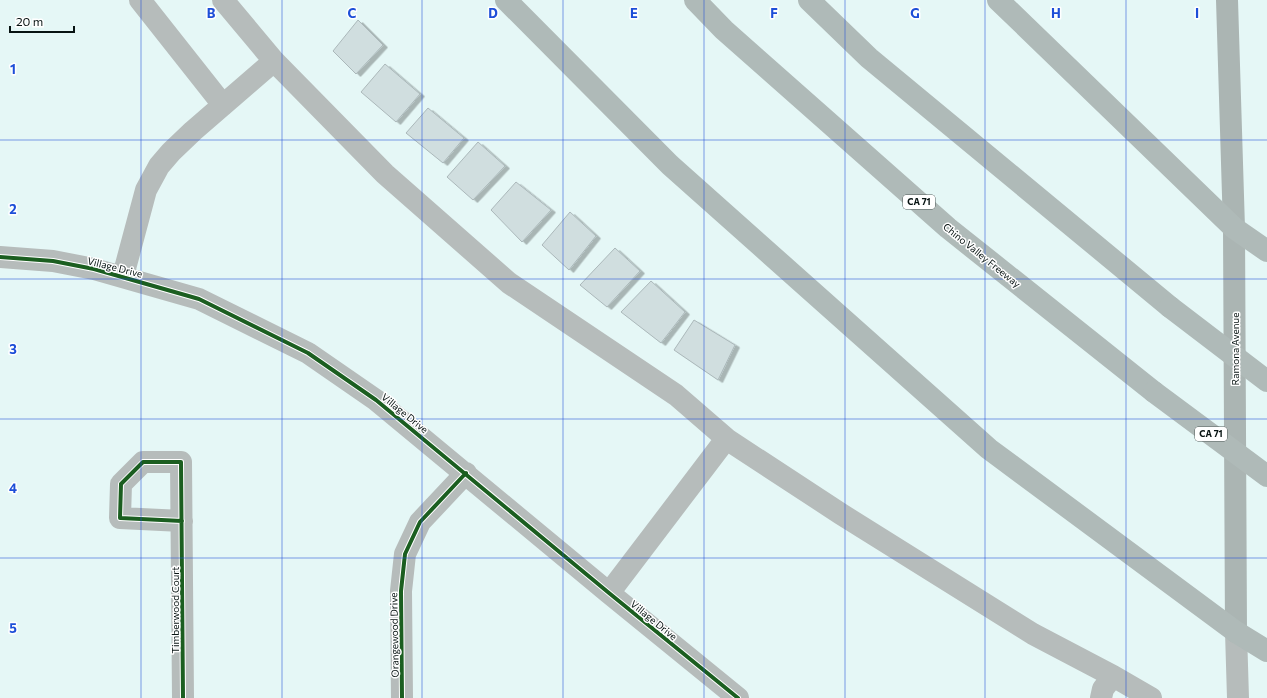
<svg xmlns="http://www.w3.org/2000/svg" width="1267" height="698" viewBox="0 0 1267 698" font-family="Commissioner,sans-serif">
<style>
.building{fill:#d0dedf;stroke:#abb8ba;filter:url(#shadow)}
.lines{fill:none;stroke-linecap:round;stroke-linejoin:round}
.minor{stroke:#b6bcbb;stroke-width:22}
.major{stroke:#abb5b3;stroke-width:22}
.highway{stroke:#afbab8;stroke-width:22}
.highway-bridge{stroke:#afbab8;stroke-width:22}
.cycleway-casing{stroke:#fff;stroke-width:6}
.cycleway{stroke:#1b5e20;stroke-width:4}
.grid{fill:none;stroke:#1d4ed8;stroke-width:1;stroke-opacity:0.55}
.labels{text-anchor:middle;stroke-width:3;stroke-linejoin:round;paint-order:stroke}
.shield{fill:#fff;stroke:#515a59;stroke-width:1}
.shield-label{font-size:9px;font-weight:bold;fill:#071312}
.street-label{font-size:10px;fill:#071312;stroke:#fff}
.grid-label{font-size:13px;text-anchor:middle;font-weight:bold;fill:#1d4ed8;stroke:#fff;stroke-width:3;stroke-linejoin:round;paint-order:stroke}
</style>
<defs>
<filter id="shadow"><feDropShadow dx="4.5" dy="2.5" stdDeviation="0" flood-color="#0004"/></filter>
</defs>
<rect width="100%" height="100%" fill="#e5f7f6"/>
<path class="building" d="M358,20L383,45L356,74L333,51Z
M385,64L420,94L396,122L361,92Z
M428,108L464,138L443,163L406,133Z
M478,142L505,166L473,200L447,177Z
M516,182L551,210L522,242L491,210Z
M570,212L596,236L569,270L542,245Z
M615,248L640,271L607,307L580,285Z
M651,281L685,312L661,343L621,312Z
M694,320L735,345L718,380L674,350Z"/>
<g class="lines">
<path class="minor" d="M140,0L223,105
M223,0L274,61L385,174L509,283L676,395L728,440L841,514L1033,634L1113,676L1151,698
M0,257L53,261L94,269L199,299L308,353L376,400L609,593L738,698
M123,276L146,190L159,166L171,152L193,131L274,61
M182,521L120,518L121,484L143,462H181L183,698
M609,593L726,439
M1236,632L1238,698
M402,698L401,591L405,554L420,522L466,473
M1101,698L1103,689L1113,676"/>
<path class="major" d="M1227,0L1234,228L1236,632"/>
<path class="highway" d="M506,0L670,165L989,449L1236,632L1267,651
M695,0L724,30L948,228L1154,392
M809,0L869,58L1170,307
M998,0L1234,228L1267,251"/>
<path class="highway-bridge" d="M1170,307L1267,381
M1154,392L1267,476"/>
<defs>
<path id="cycleway" d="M0,257L53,261L94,269L199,299L308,353L376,400L609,593L738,698
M182,521L120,518L121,484L143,462H181L183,698
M402,698L401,591L405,554L420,522L466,473"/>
</defs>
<use href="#cycleway" class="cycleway-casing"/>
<use href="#cycleway" class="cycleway"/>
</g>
<path class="grid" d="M141,0V698M282,0V698M422,0V698M563,0V698M704,0V698M845,0V698M985,0V698M1126,0V698M0,140H1267M0,279H1267M0,419H1267M0,558H1267"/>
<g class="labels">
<g class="shield">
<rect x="903" y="195" width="32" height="14" rx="3"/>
<rect x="1195" y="427" width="32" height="14" rx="3"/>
</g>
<g class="shield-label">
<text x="919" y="205">CA 71</text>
<text x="1211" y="437">CA 71</text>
</g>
<g class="street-label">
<text transform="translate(982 255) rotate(39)" y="4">Chino Valley Freeway</text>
<text transform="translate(115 267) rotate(14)" y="4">Village Drive</text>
<text transform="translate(1235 349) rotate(-90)" y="4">Ramona Avenue</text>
<text transform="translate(405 413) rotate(39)" y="4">Village Drive</text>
<text transform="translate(175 610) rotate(-90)" y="4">Timberwood Court</text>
<text transform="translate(654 620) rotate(39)" y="4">Village Drive</text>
<text transform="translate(394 635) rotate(-91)" y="4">Orangewood Drive</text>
</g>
</g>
<g class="grid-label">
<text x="211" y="18">B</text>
<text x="352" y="18">C</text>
<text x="493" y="18">D</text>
<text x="634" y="18">E</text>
<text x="774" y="18">F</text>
<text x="915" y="18">G</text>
<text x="1056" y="18">H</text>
<text x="1197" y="18">I</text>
<text x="13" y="74">1</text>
<text x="13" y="214">2</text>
<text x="13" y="354">3</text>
<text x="13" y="493">4</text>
<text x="13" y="633">5</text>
</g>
<path d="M10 26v6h64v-6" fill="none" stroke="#071312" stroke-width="2"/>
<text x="16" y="26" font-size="12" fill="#071312" stroke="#ffffff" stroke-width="3" paint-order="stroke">20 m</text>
</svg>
